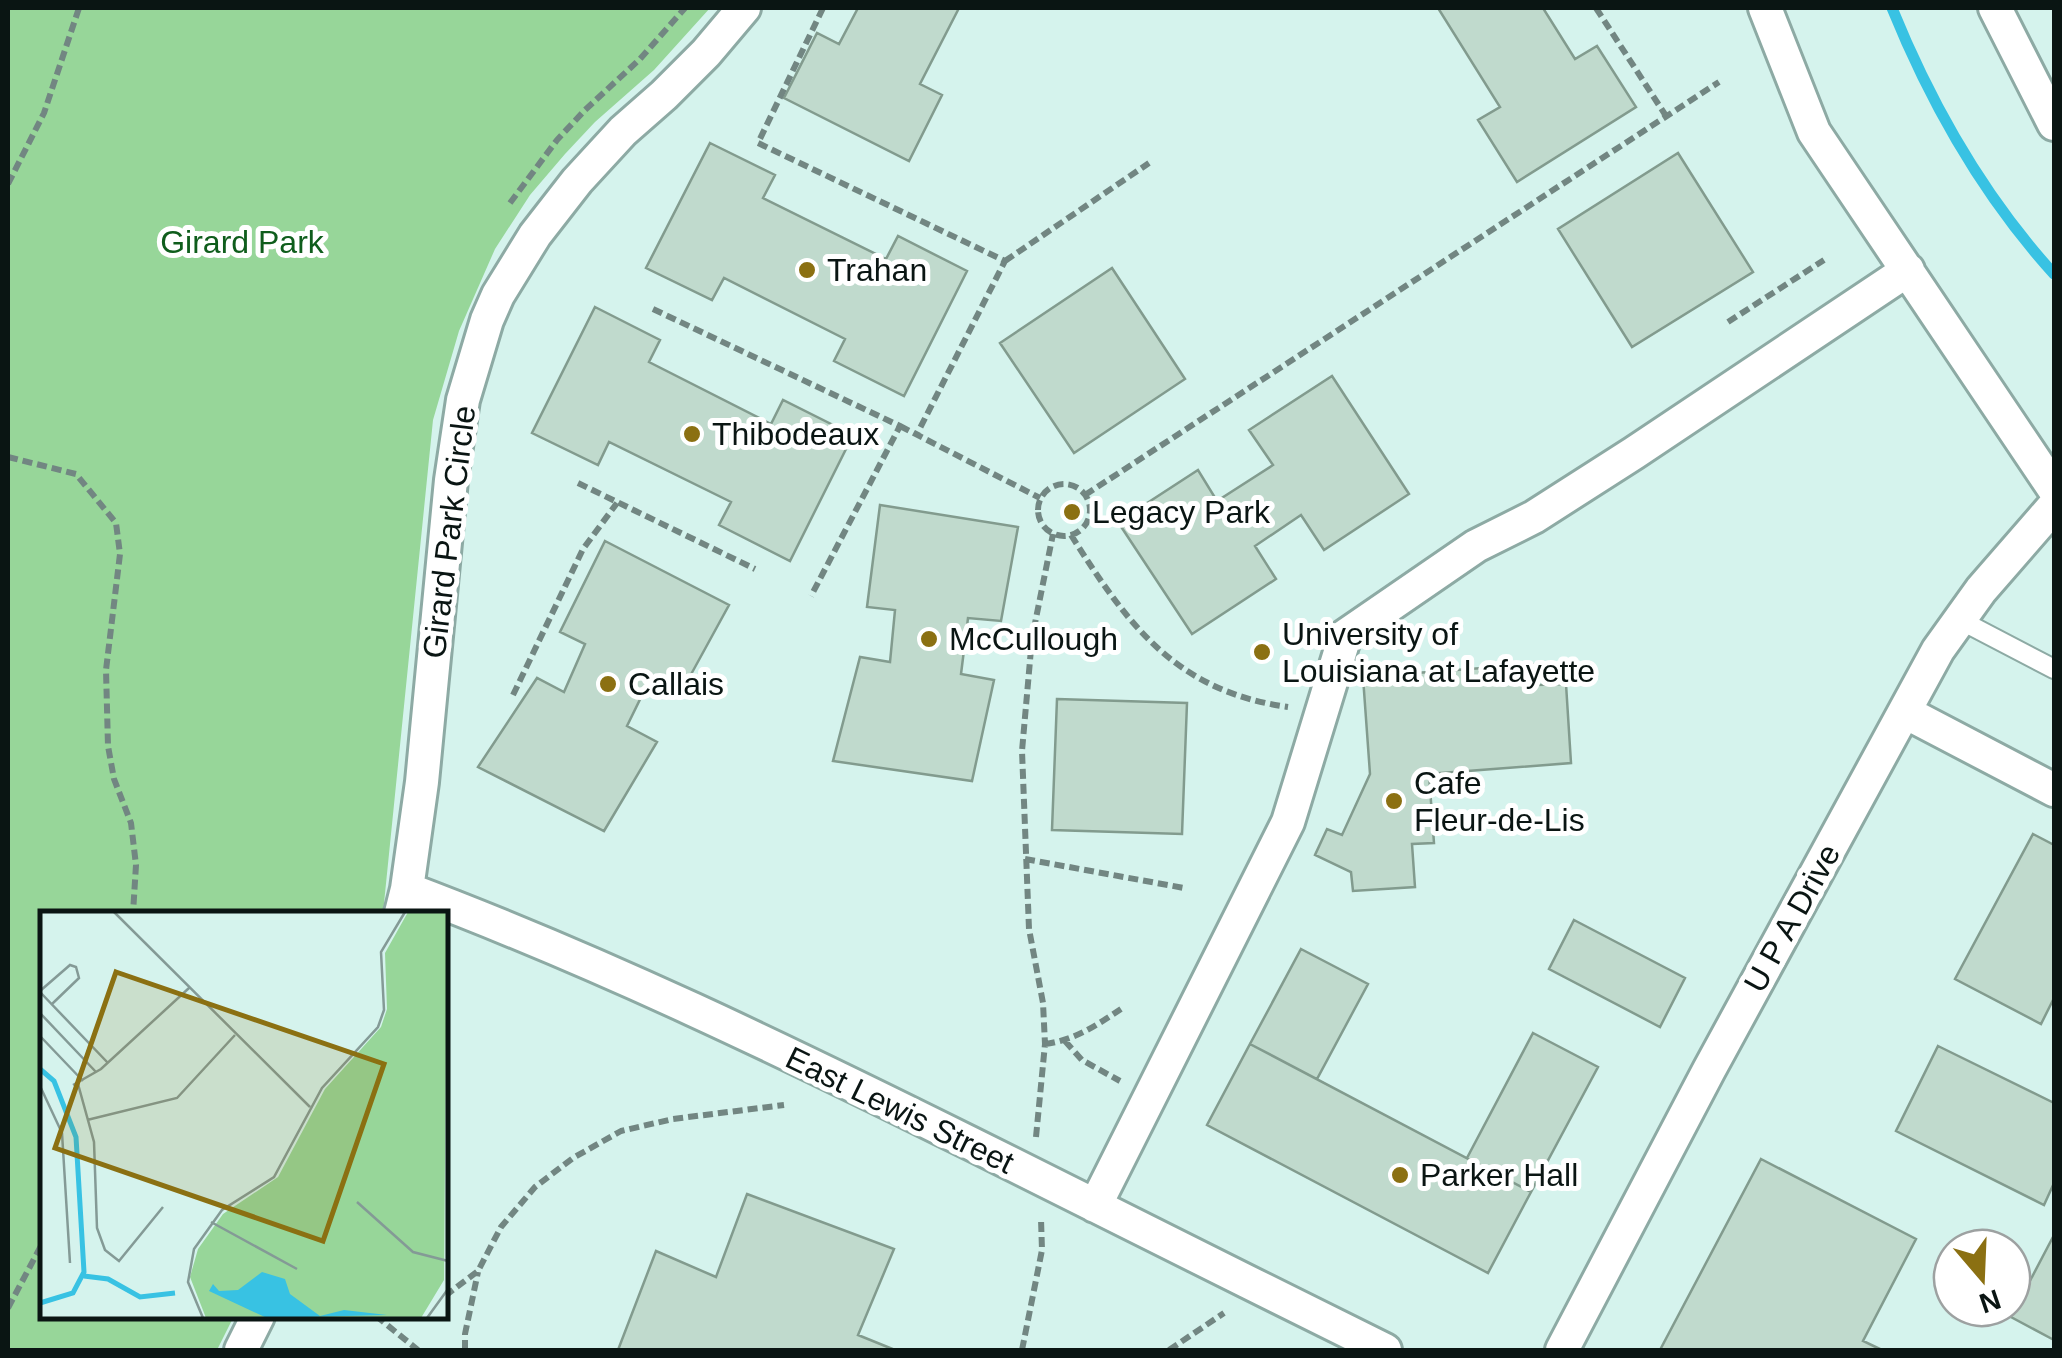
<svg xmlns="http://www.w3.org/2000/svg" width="2062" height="1358" viewBox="0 0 2062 1358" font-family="Arial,sans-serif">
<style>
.green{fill:#97d699}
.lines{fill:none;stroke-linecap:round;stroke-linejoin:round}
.stream{stroke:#38c2e3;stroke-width:11}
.building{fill:#c0dacd;stroke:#829b8e;stroke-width:2.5}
.service-casing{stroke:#8daaa4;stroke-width:22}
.minor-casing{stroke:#8daaa4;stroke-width:38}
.path{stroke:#728682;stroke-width:6;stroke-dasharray:10 5;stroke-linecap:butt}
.service{stroke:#fff;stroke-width:18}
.minor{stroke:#fff;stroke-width:32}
.poi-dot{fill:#8b7012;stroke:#fff;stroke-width:4}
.labels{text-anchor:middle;stroke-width:10;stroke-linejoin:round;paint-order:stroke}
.park-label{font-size:32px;fill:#0f5d1c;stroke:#fff}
.poi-label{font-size:32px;fill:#0a1513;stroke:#fff;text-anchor:start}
.street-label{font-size:32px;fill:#0a1513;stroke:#fff}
.inset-river{fill:none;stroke:#38c2e3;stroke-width:5}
.inset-road{fill:none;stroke:#849a96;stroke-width:2.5}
.view{fill:#8b7012;fill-opacity:0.15;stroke:#8b7012;stroke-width:5}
.inset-edge{fill:none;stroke:#0a1513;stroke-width:5}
</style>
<rect width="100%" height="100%" fill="#d5f3ed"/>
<path class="green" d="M8,8H710L654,70L595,122L565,154L530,195L495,249L459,331L433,420L383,913H42V1316H234L217,1350H8Z"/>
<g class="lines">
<path class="stream" d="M1892,8C1931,104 1984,197 2054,274"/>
</g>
<path class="building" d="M858,8H959L920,84L942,95L909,161L784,98L817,33L839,44Z
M1438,8H1543L1575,59L1597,46L1636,107L1517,182L1478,120L1500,107Z
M710,143L775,175L763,198L886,259L898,236L967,271L904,396L834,361L845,339L724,278L712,300L646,268Z
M1678,153L1753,272L1632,347L1558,229Z
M1112,268L1185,379L1074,453L1000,343Z
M595,307L660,340L649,362L771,424L783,400L853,435L790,561L719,525L731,502L609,442L598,465L532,433Z
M1332,376L1409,494L1324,550L1301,515L1255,546L1276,579L1192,634L1118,522L1198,470L1217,501L1273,465L1249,430Z
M880,505L1018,527L1001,621L968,618L961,674L994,680L972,781L833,761L860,657L890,662L895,610L867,607Z
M605,541L729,605L683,689L652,675L627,726L657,742L604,831L478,767L537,678L564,692L585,644L560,632Z
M1535,664L1537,685L1566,684L1571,763L1429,774L1434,843L1412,844L1415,887L1353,891L1351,872L1315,855L1327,829L1342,835L1370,774L1363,677Z
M1057,699L1187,703L1182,834L1052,830Z
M2033,834L2054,845V998L2041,1024L1955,979Z
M1574,920L1685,978L1660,1027L1549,969Z
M1301,949L1368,984L1317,1079L1250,1044Z
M1533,1033L1598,1067L1531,1192L1467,1158Z
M1250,1044L1531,1192L1488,1273L1207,1125Z
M1938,1046L2054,1103V1183L2044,1205L1896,1131Z
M1761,1159L1916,1239L1863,1341L1882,1350H1660Z
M747,1194L894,1249L858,1335L895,1350H618L656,1251L716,1277Z
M2054,1235V1340L2011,1317Z"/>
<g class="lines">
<defs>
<path id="service" d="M1960,620L2054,669"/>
<path id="minor" d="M1765,8L1814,132L2054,489
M1995,8L2054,124
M1905,712L2054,790
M407,889C601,962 787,1052 972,1144C1110,1213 1247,1282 1385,1350
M401,913L407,889L422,782L451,480L463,400L487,320L498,295L535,235L577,181L623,131L664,95L706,53L744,8
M1095,1206L1288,822L1345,636L1476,546L1534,517L1634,453L1908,270
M241,1350L258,1316
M1562,1350L1709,1070L1938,650L1981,590L2054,506"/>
</defs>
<use href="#service" class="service-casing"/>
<use href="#minor" class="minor-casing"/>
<path class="path" d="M823,8L758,143L1005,261L917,434
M1596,8L1666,116
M8,184L44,113L79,8
M510,203L557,140L585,110L640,59L685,8
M1005,261L1149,163
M653,309L900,426L811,596
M1728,322L1824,260
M900,426L1040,498
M8,457L76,474L116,523L120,554L106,670L108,746L114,779L131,823L136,865L133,913
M578,483L755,569
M1038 510a26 26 0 1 1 52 0a26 26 0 1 1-52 0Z
M1085,495L1719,82
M1071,535C1128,625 1175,691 1288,707
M513,695L583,549L617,503
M1025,859L1184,888
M1065,1041L1082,1060L1120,1081
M1045,1044C1075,1040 1097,1025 1121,1009
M1036,1137L1045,1044L1043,1003L1029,929L1022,751L1032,638L1053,534
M445,1296L478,1271L501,1227L535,1187L573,1158L621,1131L673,1119L784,1105
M8,1308L42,1244
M376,1316L418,1350
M465,1350V1334L478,1272
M1022,1350L1042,1250L1041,1219
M1169,1350L1224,1313"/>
<use href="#service" class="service"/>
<use href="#minor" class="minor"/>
</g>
<g class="poi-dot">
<circle cx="807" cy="270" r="10"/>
<circle cx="692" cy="434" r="10"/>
<circle cx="1072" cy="512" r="10"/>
<circle cx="929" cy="639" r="10"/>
<circle cx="1262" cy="652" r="10"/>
<circle cx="608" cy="684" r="10"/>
<circle cx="1394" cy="801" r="10"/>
<circle cx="1400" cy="1175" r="10"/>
</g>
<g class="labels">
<g class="park-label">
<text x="242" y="253">Girard Park</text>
</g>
<g class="poi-label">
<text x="827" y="281">Trahan</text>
<text x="712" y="445">Thibodeaux</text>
<text x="1092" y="523">Legacy Park</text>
<text x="1282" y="645">University of<tspan x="1282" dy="37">Louisiana at Lafayette</tspan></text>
<text x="949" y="650">McCullough</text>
<text x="628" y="695">Callais</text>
<text x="1414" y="794">Cafe<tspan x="1414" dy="37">Fleur-de-Lis</tspan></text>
<text x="1420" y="1186">Parker Hall</text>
</g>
<g class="street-label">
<text transform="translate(449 532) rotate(-83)" y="11">Girard Park Circle</text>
<text transform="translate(1792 918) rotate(-61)" y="11">U P A Drive</text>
<text transform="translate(900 1110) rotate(26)" y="11">East Lewis Street</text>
</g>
</g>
<g transform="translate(40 911)">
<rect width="408" height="408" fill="#d5f3ed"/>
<path d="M368,1H407L404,369L381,407H166L150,366L158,338L183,303L238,266L285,178L341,116L347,98L345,42Z" fill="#97d699"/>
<path d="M222,361L245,368L250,383L280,405L304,399L347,404L227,407L169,380L173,373L179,380L198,379Z" fill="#38c2e3"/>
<path class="inset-river" d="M0,158L14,170L36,226L44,361L33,382L0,392M44,365L68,368L100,386L135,382"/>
<path class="inset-road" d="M74,1L270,196M0,80L30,54L36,56L39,67L12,93M0,81L68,152M0,102L56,161M0,125L43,170M38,173L54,231L57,317L65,339L79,350L123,296M33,174L61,158L149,77M0,175L22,222L30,352M47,209L137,187L195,124M317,291L373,341L408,350M171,311L257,358M163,407L148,371L154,338L182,299L234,266L282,177L338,116L344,99L341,41L365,1M387,407L408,378"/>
<path class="view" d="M76,61L344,153L283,330L15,237Z"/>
<rect width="408" height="408" class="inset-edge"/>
</g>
<rect width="2062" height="1358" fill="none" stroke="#0a1513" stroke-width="20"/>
<g transform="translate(1982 1278) rotate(161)"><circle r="48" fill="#ffffff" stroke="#9da1a1" stroke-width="2.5"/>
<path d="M0-8L18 38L0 25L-18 38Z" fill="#8b7012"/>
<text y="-15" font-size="28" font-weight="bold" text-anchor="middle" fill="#0a1513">N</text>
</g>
</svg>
